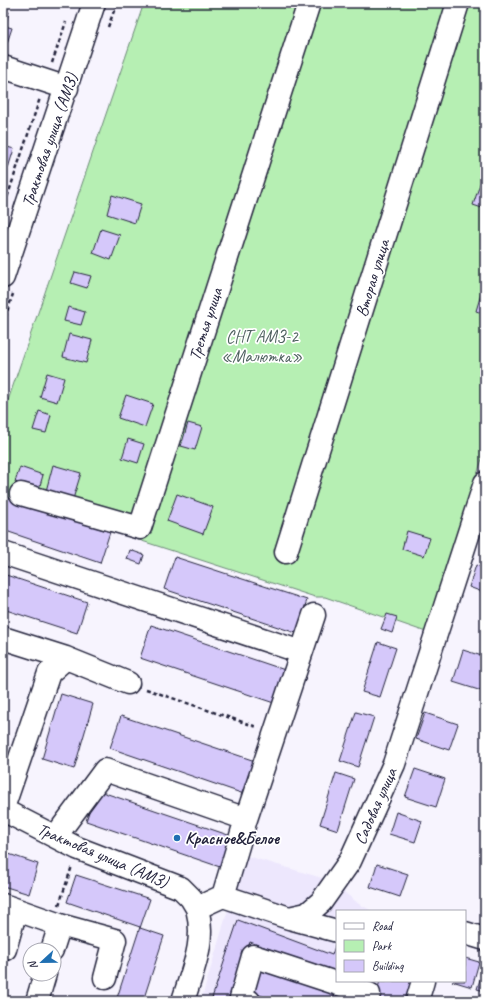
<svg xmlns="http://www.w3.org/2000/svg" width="488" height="1004" viewBox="0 0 488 1004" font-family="Caveat,sans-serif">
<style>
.built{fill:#ede7fd}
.green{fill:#b6efb3;stroke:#6c8877}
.building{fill:#d5c8fa;stroke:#22223b}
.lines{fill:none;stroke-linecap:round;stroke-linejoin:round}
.minor-casing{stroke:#22223b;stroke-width:25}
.path{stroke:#22223b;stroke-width:2.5;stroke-dasharray:4 3;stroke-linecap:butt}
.minor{stroke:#fff;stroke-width:22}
.poi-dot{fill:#1f6fb2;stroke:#fff;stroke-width:1.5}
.labels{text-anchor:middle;stroke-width:3.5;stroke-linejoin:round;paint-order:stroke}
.street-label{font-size:17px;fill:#22223b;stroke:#fff}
.park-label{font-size:17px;fill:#4e605f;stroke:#fff}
.poi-label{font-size:17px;font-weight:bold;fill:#22223b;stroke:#fff;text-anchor:start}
</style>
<rect width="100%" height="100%" fill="#f7f4fe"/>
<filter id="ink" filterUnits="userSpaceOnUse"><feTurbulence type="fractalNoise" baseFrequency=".025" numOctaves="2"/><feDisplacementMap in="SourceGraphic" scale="8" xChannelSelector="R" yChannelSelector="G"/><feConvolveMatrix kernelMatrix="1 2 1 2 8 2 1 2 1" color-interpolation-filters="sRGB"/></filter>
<g filter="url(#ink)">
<path class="built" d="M244,855L329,880L359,904L372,911H337V981H433L426,1001H201Z"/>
<path class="green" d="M144,3H485V450L426,632L325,597H315L3,496V415Z"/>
<path class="building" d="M3,10L9,12L5,26L12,28L7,43L3,42Z
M4,146L14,149L8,168L3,166Z
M481,181L485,182V209L473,205Z
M112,195L141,204L135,223L107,214Z
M101,229L120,235L111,260L93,253Z
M75,272L91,276L87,288L71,283Z
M484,284H485V314L476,311Z
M68,307L85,312L81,325L64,321Z
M69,334L92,340L86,363L63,357Z
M47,373L64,378L57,402L40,397Z
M126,395L153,404L145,427L118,418Z
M39,411L51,415L46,433L33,430Z
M188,423L202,427L195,450L181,446Z
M128,439L144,444L138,463L122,458Z
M53,465L81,473L73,499L46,491Z
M20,467L43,475L39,489L15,482Z
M177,494L213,507L203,534L167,521Z
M3,496L110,532L100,563L3,530Z
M407,531L430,538L424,556L402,549Z
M130,550L144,555L141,564L127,559Z
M175,557L307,600L296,633L164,589Z
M476,565L485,568V593L469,587Z
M3,574L87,602L77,633L3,609Z
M387,614L397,617L392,633L381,629Z
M151,625L285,670L274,703L140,658Z
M378,642L396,648L380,697L362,692Z
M463,650L485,657V692L453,682Z
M61,694L93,704L74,769L42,759Z
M356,712L374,717L358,767L340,761Z
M425,713L458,724L449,750L416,739Z
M121,716L255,761L244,794L110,748Z
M415,769L445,779L436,807L405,797Z
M336,773L354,779L338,830L320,824Z
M96,790L231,836L220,867L86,821Z
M396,812L422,821L415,842L389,834Z
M3,852L38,864L29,894L3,886Z
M377,864L408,874L400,897L370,887Z
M76,875L150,899L140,928L164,936L143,1001H116L140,927L67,902Z
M238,920L332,955L337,940V973L250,942L230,1001H211Z
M465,958L479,962L472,987L452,981H465Z
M257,962L361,1001H276L248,991Z
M485,964V991L477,989Z
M380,981H411L405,1001H374Z"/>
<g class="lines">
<defs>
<path id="minor" d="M3,67L67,88
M3,277L94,3
M21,494L140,528L309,3
M286,552L458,3
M3,553L301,652
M3,638L66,658L128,683
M3,808L49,673L66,658
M3,810L77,848L181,888L191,898L197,908
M56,836L105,770L246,819
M223,896L246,819L314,615
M3,905L60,925L115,940L105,978
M289,918L337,931
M465,933L485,939
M5,949L16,910
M52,950L60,925
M37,1001L45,974
M183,1001C193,968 206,942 197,908L223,896L289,918L307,914L321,902L350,861L394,764L485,483
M249,1001L241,998L253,956L369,994
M417,1001L423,981"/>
</defs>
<use href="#minor" class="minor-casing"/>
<path class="path" d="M108,27L117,3
M52,63L66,22
M3,210L40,98
M3,324L13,294
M146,689L257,727
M59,905L72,866"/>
<use href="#minor" class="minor"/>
</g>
</g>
<circle class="poi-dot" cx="177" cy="838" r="4"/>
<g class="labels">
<g class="street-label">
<text transform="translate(49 140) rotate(-71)" y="6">Трактовая улица (АМЗ)</text>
<text transform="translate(372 278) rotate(-73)" y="6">Вторая улица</text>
<text transform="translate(205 324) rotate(-72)" y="6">Третья улица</text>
<text transform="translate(375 806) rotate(-66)" y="6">Садовая улица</text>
<text transform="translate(103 855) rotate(23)" y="6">Трактовая улица (АМЗ)</text>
</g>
<g class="park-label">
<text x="262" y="342">СНТ АМЗ-2<tspan x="262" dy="20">«Малютка»</tspan></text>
</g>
<g class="poi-label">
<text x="185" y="844">Красное&amp;Белое</text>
</g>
</g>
<rect width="488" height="1004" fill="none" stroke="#fff" stroke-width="16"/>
<rect x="8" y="8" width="472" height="988" fill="none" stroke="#22223b" stroke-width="1.5" filter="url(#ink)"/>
<rect x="336" y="910" width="130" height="72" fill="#ffffff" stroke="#a7a7b1"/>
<rect x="344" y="923" width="20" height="6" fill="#ffffff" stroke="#a7a7b1"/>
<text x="372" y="930" font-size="12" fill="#22223b">Road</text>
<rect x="344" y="940" width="20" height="12" fill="#b6efb3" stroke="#a7a7b1"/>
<text x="372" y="950" font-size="12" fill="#22223b">Park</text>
<rect x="344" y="960" width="20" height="12" fill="#d5c8fa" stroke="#a7a7b1"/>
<text x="372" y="970" font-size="12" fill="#22223b">Building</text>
<g transform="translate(42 962) rotate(248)"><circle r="19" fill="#ffffff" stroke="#a7a7b1"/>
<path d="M0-3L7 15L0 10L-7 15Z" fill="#1f6fb2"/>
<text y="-6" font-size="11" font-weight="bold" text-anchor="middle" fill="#22223b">N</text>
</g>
</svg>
